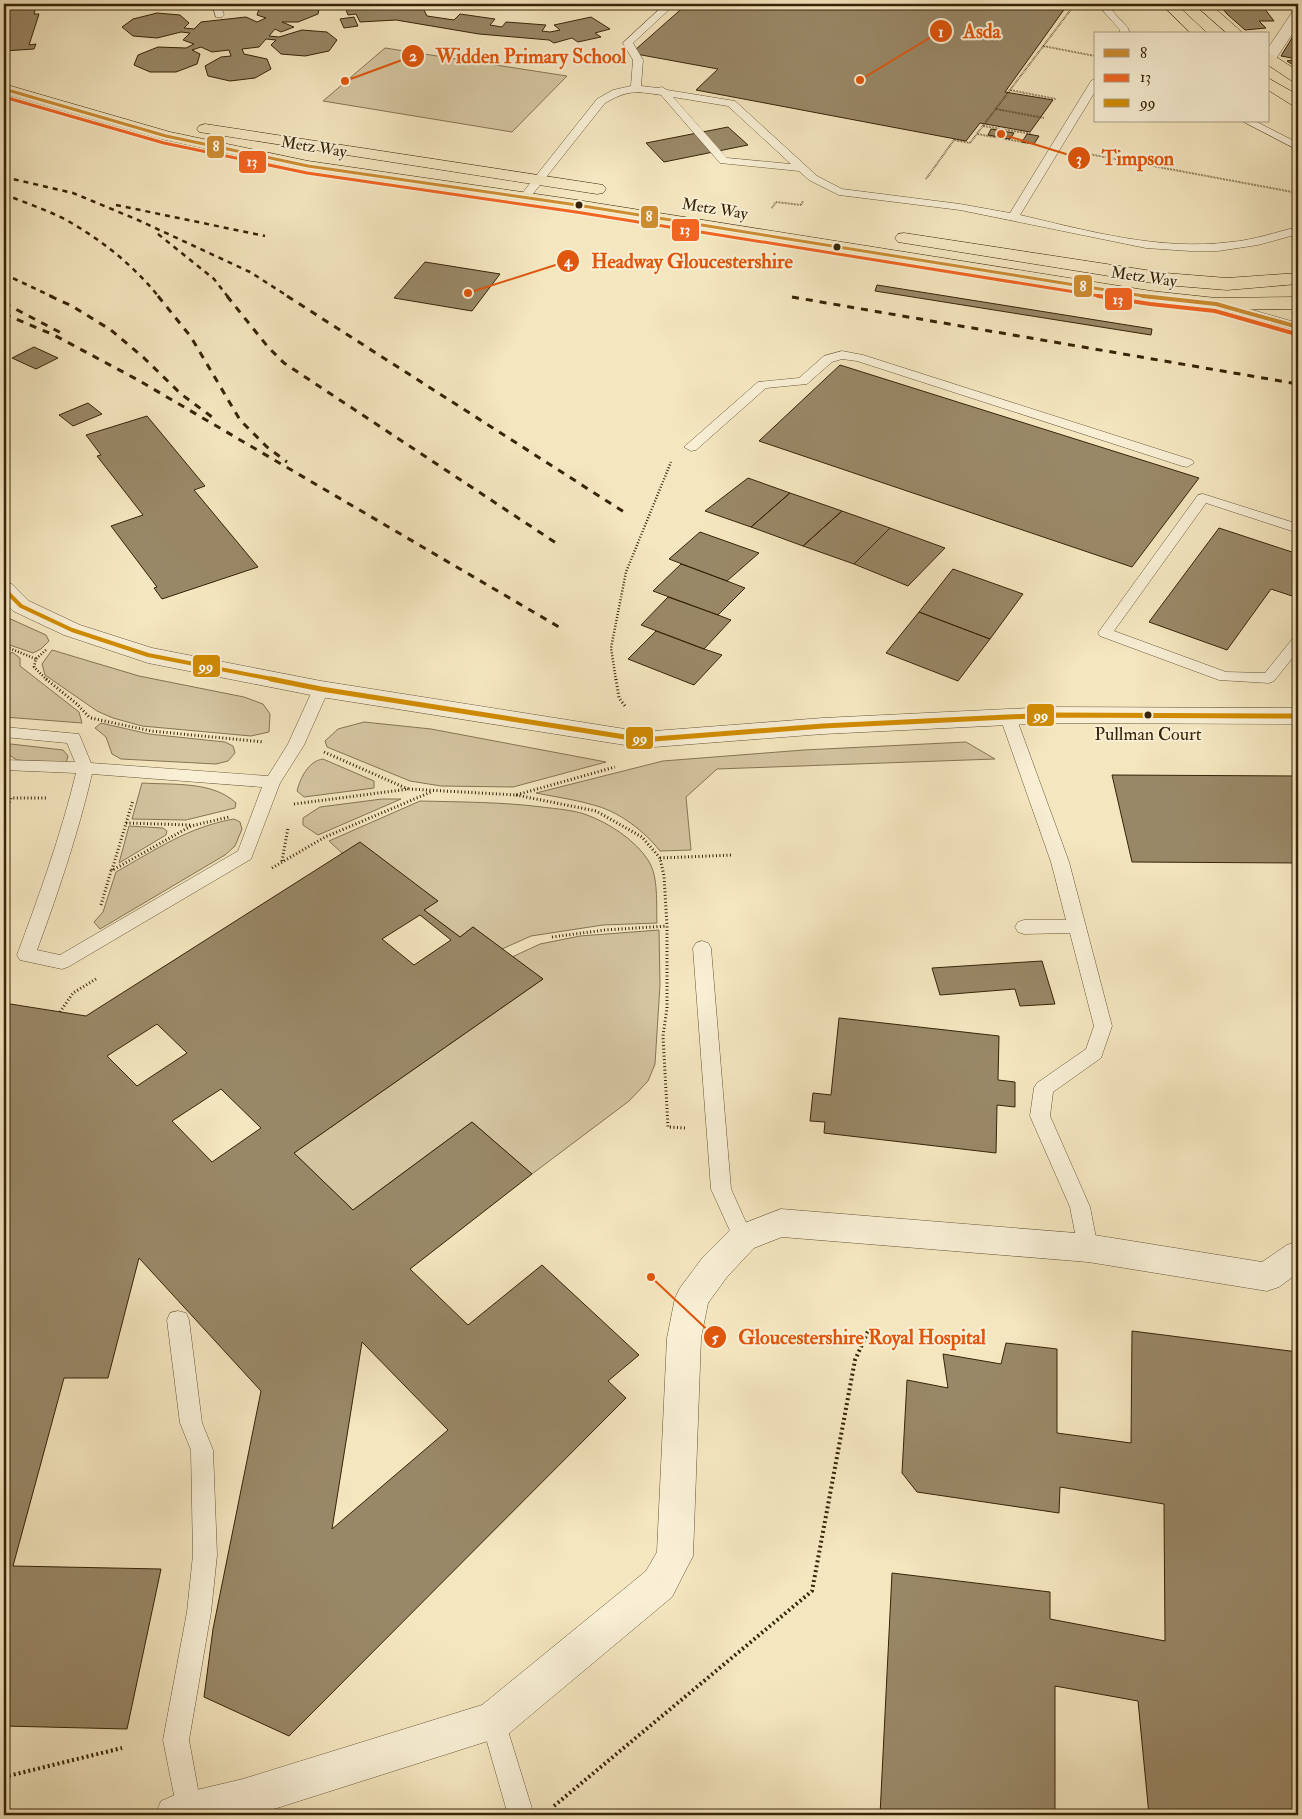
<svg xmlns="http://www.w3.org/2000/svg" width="1302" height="1819" viewBox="0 0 1302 1819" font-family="'IM FELL Double Pica',serif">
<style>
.green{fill:#d4c5a0;stroke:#867454}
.building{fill:#998867;stroke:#372307;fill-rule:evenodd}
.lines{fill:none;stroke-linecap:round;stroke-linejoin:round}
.lane-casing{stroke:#665435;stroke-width:1}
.street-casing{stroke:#665435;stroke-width:1}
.primary-casing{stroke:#372307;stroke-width:1}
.path-far3{stroke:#372307;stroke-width:2;stroke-dasharray:0.5 1;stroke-linecap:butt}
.path-far2{stroke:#372307;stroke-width:2.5;stroke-dasharray:1 2;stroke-linecap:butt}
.path-far1{stroke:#372307;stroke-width:3;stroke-dasharray:1 2.5;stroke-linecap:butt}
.path{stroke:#372307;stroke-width:4;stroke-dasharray:2 3;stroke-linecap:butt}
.lane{fill:#f8efd5;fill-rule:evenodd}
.street{fill:#f8efd5;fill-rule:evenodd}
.primary{fill:#f4e6bf;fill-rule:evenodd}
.rail-far1{stroke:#372307;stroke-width:2.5;stroke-dasharray:5 5;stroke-linecap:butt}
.rail{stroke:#372307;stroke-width:3;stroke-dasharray:7 7;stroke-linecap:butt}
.bus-1-far1-casing{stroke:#f8efd5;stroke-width:5.5}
.bus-1-casing{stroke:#f8efd5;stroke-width:7}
.bus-2-far1-casing{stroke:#f8efd5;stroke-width:5.5}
.bus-2-casing{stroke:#f8efd5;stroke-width:7}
.bus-3-far1-casing{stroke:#f8efd5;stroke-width:7}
.bus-3-casing{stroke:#f8efd5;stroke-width:9}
.bus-1-far1{stroke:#cd8d31;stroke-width:3}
.bus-1{stroke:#cd8d31;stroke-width:4}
.bus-2-far1{stroke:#f26522;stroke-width:3}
.bus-2{stroke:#f26522;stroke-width:4}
.bus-3-far1{stroke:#d18c01;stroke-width:4}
.bus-3{stroke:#d18c01;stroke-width:5}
.bus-dot{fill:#372307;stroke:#f8efd5;stroke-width:2}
.labels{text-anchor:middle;stroke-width:4;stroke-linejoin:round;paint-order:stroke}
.far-street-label{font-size:16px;fill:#372307;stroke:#f8efd5}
.bus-label{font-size:18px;fill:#372307;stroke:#f8efd5}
.leader{fill:none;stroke:#df560c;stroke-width:2}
.callout-dot{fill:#df560c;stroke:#f8efd5;stroke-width:2}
.mark-label{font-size:15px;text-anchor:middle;font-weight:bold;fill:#fff}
.callout-label{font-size:20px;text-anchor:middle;font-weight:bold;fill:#df560c;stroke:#f8efd5;stroke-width:4;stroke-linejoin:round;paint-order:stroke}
.line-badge{stroke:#f8efd5;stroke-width:2}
.badge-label{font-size:14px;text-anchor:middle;font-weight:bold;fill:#fff}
</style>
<rect width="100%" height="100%" fill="#f4e6bf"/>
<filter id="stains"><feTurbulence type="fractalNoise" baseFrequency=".004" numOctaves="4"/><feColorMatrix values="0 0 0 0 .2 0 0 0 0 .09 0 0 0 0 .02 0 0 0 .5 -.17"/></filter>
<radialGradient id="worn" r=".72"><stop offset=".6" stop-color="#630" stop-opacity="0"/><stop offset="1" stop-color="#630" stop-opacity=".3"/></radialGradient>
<path class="green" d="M385,48L567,76L512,132L323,101Z
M4,616L46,635L49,641L41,649L33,653L4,643Z
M52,650L139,676L244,697L263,704L270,714L269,732L251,736L142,726L113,718L97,711L45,675L42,664Z
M12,652L20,658V666L79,712L82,723L4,717V662Z
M364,722L431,729L606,762L513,787L441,786L410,781L327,747L325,741L338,729Z
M101,723L149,734L225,742L233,746L235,753L228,761L216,764L121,759L112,754L106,737L95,728Z
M966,742L995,759L717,769L686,797L691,850L660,851C645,832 621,813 597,806C578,800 556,797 536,793L663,761L804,750Z
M11,744L63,750L68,756L66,763L17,760L9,755L6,747Z
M323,759L374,781V788L304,797L297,791C300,779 308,761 323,759Z
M142,783C173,785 213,781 236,803L235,808L186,820L132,819Z
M382,799H401L318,835L303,825V818L320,807Z
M420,801C461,802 502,802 542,807C557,809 574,810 587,815C609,823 635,840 648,860C659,877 656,903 657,923L603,925L531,936L502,949L473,927L460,937L424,910L437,901L343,854L329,841Z
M234,819L240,822L242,829L235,846L225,855L100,929L94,922L103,912L116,872C155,850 188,827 234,819Z
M129,826L163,828L167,831L166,835L119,863Z
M659,930L660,985L655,1064L648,1081L629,1101L532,1174L472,1122L353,1210L294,1153L543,979L512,957L540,944L580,936Z"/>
<path class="building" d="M266,4L320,5L318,14L298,22H282L294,27L281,32L275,29L269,36L279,37L302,30L327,32L337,40L329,51L305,56L281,54L271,45L276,40L266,39L259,47L242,49L244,54L267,59L271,69L255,78L230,81L208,76L205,66L221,57L231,56L229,50L212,52L201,47L192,50L200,54L197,64L176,72H150L134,65L138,55L158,47L186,48L194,44L183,40L190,33L181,32L157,38L133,36L122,27L133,19L157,13L180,15L189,23L184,28L194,29L201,22L246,17L257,22L266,18L257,15L260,6Z
M344,4H421L427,16L454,20L460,14L495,19L490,25L502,27L506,22L546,25L542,31L550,32L560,30L554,25L591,17L610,29L595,33L601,37L578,42L572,38L554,43L549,40L479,34L396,20L360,22L356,14L348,15Z
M589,4H633L627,9Z
M687,4H1068L1005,92L1053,100L1030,132L980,123L966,141L696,90L718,69L636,54L635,50Z
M1223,4H1261L1274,21H1259L1266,28L1245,30L1227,14L1220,5Z
M36,7L34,14H39L29,45L36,44L34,49L4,51V24L7,16H4L7,8Z
M354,17L358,26L344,28L340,19Z
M1295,33H1298V68L1287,61L1297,59L1281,56Z
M728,127L748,145L664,162L646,143Z
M991,129L1014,133L1010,139L988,135Z
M1027,134L1039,136L1034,144L1022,142Z
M425,262L500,274L472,311L394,298Z
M877,285L1152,329L1151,335L875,291Z
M34,347L58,358L36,369L12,358Z
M840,365L1199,478L1132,567L759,441Z
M88,403L102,414L73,426L59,415Z
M147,416L205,486L194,490L258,567L162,599L154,588L157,587L111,526L143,515L97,456L101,455L86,435Z
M748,478L790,493L751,527L705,511Z
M790,493L842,511L803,546L751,527Z
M842,511L890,528L854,564L803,546Z
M890,528L945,548L908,586L854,564Z
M1219,528L1298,554V598L1271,589L1227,650L1149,622Z
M700,532L759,553L727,581L669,559Z
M681,564L727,581L745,588L718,615L653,591Z
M953,569L1023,594L990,639L919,612Z
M668,597L718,615L731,620L704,649L641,625Z
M919,612L990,639L958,681L886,653Z
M656,631L704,649L722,655L694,685L628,659Z
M1112,775L1298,776V863L1132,862Z
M360,842L438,901L424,910L460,937L473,927L543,979L294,1153L353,1210L472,1122L532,1174L410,1269L468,1325L542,1265L639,1355L608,1381L626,1398L289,1736L204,1697L213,1629L261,1391L139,1258L108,1378H64L13,1566L161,1569L127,1729L4,1726V1003L86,1016ZM420,915L451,940L414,965L382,939ZM157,1024L187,1053L137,1086L107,1056ZM221,1089L261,1128L212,1162L172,1121ZM362,1342L448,1430L332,1529Z
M1042,961L1055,1004L1020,1006L1015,989L940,995L932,968Z
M839,1018L999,1036L998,1080L1015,1082V1107L997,1105L996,1153L824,1133L825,1122L810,1121L813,1093L831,1095Z
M1132,1331L1298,1352V1815H1149L1138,1701L1055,1686V1815H880L892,1573L1050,1592V1619L1165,1641L1164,1504L1060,1487L1059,1513L917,1492L902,1473L907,1380L948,1388L943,1354L1001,1364L1006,1343L1057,1349V1433L1131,1443Z"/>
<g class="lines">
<defs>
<path id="lane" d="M212,4H220L224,15L222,17H216Z
M665,4H675L633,43L643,60L641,86L658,88L662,87L667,90L735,101L817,176L842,189L960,204L1010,213L1091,81L1096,78V90L1020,215C1089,231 1159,251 1231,242C1254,240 1276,232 1298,227V234L1258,245L1218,251H1190L1146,248L960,210L839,195L809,180L799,171L720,163L661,95C635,91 628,90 605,103L528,200H520L519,198L520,196L597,99L613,90L631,86L633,60L623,43ZM673,97L728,106L791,164L727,158Z
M1097,4H1106L1128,28L1130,34H1120V30Z
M1242,121H1255L1298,143V150Z
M1217,300L1298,323V331L1213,307L1211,304Z
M842,351L863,355L1192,460L1194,463L1187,467L1182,466L857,361L842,359L832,362L807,384L766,388L696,450L691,451L684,447L758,382L799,378L824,356Z
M1203,494L1298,524V533L1206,503L1114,631L1226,672L1265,673L1293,638L1298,636V651L1274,681L1269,683L1219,680L1100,636L1098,633L1198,495Z
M321,684L326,685L329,689L304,745L280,783L251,859L68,967L62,969L20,960L17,955C39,896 61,835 76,773L4,770V760L75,762L67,743L4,737V727L79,734L91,763L268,776L288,744L313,689L316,685ZM92,774L262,787L238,851L60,955L37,950C58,893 78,834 92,774Z
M1008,712L1014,713L1016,717L1069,862L1112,1026L1101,1058L1053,1092L1050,1116L1090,1207L1098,1248L1095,1254L1088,1257L1081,1254L1078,1248L1070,1207L1030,1116L1034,1088L1037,1083L1086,1049L1094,1026L1070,933L1024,934L1018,932L1015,927L1018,922L1024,920H1066L1051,862L1000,717L1002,713Z
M702,941L708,943L711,948L731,1189L753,1238L750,1244L743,1247L736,1244L711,1189L693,948L696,943Z
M178,1311L186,1313L189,1320L202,1423L213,1450L217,1555L211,1612L189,1740L202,1811L200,1815H178L163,1740L187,1612L193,1555L191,1450L180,1423L167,1320L170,1313Z
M493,1709L502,1712L505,1721L534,1815H508L481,1721L484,1712Z"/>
<path id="street" d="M1298,10V25L1274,62L1268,63V48L1293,11Z
M4,582L12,584L29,601L80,625L152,648L321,681L625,729L654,731L823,718L1050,707L1298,708V724L1050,723L823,734L654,747L625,745L321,697L148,663L64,635L13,611L4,602Z
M781,1209L1088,1234L1262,1262L1287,1245L1298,1241V1273L1279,1287L1267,1291L1088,1262L782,1237L754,1248L727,1277L708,1303L701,1338L693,1556L672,1597L507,1735L255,1815H155L161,1801L175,1795L243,1779L482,1705L646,1571L657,1552L667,1338L675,1298L680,1288L703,1257L732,1228Z"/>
<path id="primary" d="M1161,4H1176L1208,34H1192Z
M1194,4H1210L1244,34H1228Z
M1268,53L1273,55L1298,71V83L1292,81L1268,65Z
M1268,78L1298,95V107L1292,105L1268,90Z
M4,84L170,132L308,161L577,200L1151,291L1216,298L1298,297V309L1216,310L1151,303L577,210L308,171L160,139L4,94Z
M205,124L597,184L603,185L606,189L603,193L597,194L199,132L197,129L199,126Z
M904,233L1165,273L1227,278L1298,273V284L1227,290L1165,285L898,242L895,238L898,234Z"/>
</defs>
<use href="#lane" class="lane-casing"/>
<use href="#street" class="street-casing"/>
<use href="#primary" class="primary-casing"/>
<path class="path-far3" d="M1043,46L1095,56
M1010,90L1056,99
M996,109L1044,118
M983,126L1032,134
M977,134L1028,143
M1083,153L1298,193
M926,179L954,140L970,143L1075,4
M772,208L776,202L801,205L803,201"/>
<path class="path-far2" d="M4,646L36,659
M46,650L36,659L34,667L47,680
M616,680L611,648L626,572L671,462"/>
<path class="path-far1" d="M46,679L77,704L90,718
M616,679L619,698L625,706
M91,718L151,731L264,742
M324,752L408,789
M516,795L596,811L642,837L660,858L664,876L667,926V1008L663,1036L668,1127L685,1128
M294,804L409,789L516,795L615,767
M4,819L11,798H48
M126,823L190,825
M660,858L733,855
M282,861L288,828
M272,868L325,837L431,792
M112,870L133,800
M101,905L111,871L191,826L229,817
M552,937L605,930L667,926
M60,1012L73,993L96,979"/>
<path class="path" d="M4,1777L122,1748
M554,1806L812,1591L855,1360L869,1329"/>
<use href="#lane" class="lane"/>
<use href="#street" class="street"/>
<use href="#primary" class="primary"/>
<path class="rail-far1" d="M4,177L73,193L138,220L250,272L289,297
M4,194C25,203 48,210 68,221C103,241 134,266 159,297
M116,205L265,236
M158,234L214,279L228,297
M4,274L53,297"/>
<path class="rail" d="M50,296L72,306L111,330L144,358L181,394L212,417
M158,296L191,337L240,420L267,447L287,462
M227,296L268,347L284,363L556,543
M287,296L624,512
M792,297L1298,384
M4,303L65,335
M4,314L54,335L138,380L559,627"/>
<defs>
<path id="bus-1-far1" d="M4,89L166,136L308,166L577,205L1150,297"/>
<path id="bus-1" d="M1143,296L1216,304L1298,327"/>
<path id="bus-2-far1" d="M4,97L164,143L307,173L576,212L1106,297"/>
<path id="bus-2" d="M1098,296L1150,304L1215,311L1296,334"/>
<path id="bus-3-far1" d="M4,589L21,606L72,630L148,655L277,680"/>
<path id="bus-3" d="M271,679L321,689L625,737L654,739L823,726L1050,715L1298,716"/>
</defs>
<use href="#bus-1-far1" class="bus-1-far1-casing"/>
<use href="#bus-1" class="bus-1-casing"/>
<use href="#bus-2-far1" class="bus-2-far1-casing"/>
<use href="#bus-2" class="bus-2-casing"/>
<use href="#bus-3-far1" class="bus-3-far1-casing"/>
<use href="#bus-3" class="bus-3-casing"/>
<use href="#bus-1-far1" class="bus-1-far1"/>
<use href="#bus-1" class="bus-1"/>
<use href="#bus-2-far1" class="bus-2-far1"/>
<use href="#bus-2" class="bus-2"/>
<use href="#bus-3-far1" class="bus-3-far1"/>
<use href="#bus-3" class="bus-3"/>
</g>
<g class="bus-dot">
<circle cx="579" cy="205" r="4.5"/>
<circle cx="837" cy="247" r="4.5"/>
<circle cx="1148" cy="715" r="4.5"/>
</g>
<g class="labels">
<g class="far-street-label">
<text transform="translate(314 146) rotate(9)" y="6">Metz Way</text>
<text transform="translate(715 208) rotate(9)" y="6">Metz Way</text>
<text transform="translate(1144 276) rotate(8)" y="6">Metz Way</text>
</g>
<g class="bus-label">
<text x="1148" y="740">Pullman Court</text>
</g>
</g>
<path class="leader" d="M860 80L941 31M345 81L413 56M1001 134L1079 158M468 293L568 261M651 1277L715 1337"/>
<g class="callout-dot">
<circle cx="860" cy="80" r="5"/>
<circle cx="345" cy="81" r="5"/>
<circle cx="1001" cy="134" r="5"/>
<circle cx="468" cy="293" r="5"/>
<circle cx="651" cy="1277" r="5"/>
<circle cx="941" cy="31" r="12"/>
<circle cx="413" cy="56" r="12"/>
<circle cx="1079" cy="158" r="12"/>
<circle cx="568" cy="261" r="12"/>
<circle cx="715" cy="1337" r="12"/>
</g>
<g class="mark-label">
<text x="941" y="37">1</text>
<text x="413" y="61">2</text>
<text x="1079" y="164">3</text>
<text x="568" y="266">4</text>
<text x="715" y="1343">5</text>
</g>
<g class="callout-label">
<text x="982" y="38">Asda</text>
<text x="531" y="63">Widden Primary School</text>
<text x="1138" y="165">Timpson</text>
<text x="692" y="268">Headway Gloucestershire</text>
<text x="862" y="1344">Gloucestershire Royal Hospital</text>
</g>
<g class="line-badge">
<rect x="206" y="135" width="19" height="24" rx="5" fill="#cd8d31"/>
<rect x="238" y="150" width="29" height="24" rx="5" fill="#f26522"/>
<rect x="640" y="205" width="19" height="24" rx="5" fill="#cd8d31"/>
<rect x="671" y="218" width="29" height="24" rx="5" fill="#f26522"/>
<rect x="1073" y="274" width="20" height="24" rx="5" fill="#cd8d31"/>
<rect x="1104" y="287" width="29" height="24" rx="5" fill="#f26522"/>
<rect x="192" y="654" width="29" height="24" rx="5" fill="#d18c01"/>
<rect x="1026" y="703" width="29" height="24" rx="5" fill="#d18c01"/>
<rect x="625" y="726" width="29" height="24" rx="5" fill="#d18c01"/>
</g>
<g class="badge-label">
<text x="216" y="151">8</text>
<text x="252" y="166">13</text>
<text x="649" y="221">8</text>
<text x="685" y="234">13</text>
<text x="1083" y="291">8</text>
<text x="1118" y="304">13</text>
<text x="206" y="671">99</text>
<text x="1041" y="720">99</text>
<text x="640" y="743">99</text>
</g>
<rect width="1302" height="1819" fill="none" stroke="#f4e6bf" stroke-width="20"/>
<rect x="5" y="5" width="1292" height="1809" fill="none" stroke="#372307" stroke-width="2.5"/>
<rect x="10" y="10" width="1282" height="1799" fill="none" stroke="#372307"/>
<rect x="1094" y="32" width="175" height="90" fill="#f8efd5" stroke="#ab9d83"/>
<rect x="1104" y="49" width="25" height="8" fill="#cd8d31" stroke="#ab9d83"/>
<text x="1140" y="58" font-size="15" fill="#372307">8</text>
<rect x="1104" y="74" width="25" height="8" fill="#f26522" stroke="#ab9d83"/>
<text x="1140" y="82" font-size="15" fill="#372307">13</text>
<rect x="1104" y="99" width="25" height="8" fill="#d18c01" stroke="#ab9d83"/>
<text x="1140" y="108" font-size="15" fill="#372307">99</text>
<rect width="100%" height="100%" filter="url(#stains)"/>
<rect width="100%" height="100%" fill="url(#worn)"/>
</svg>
